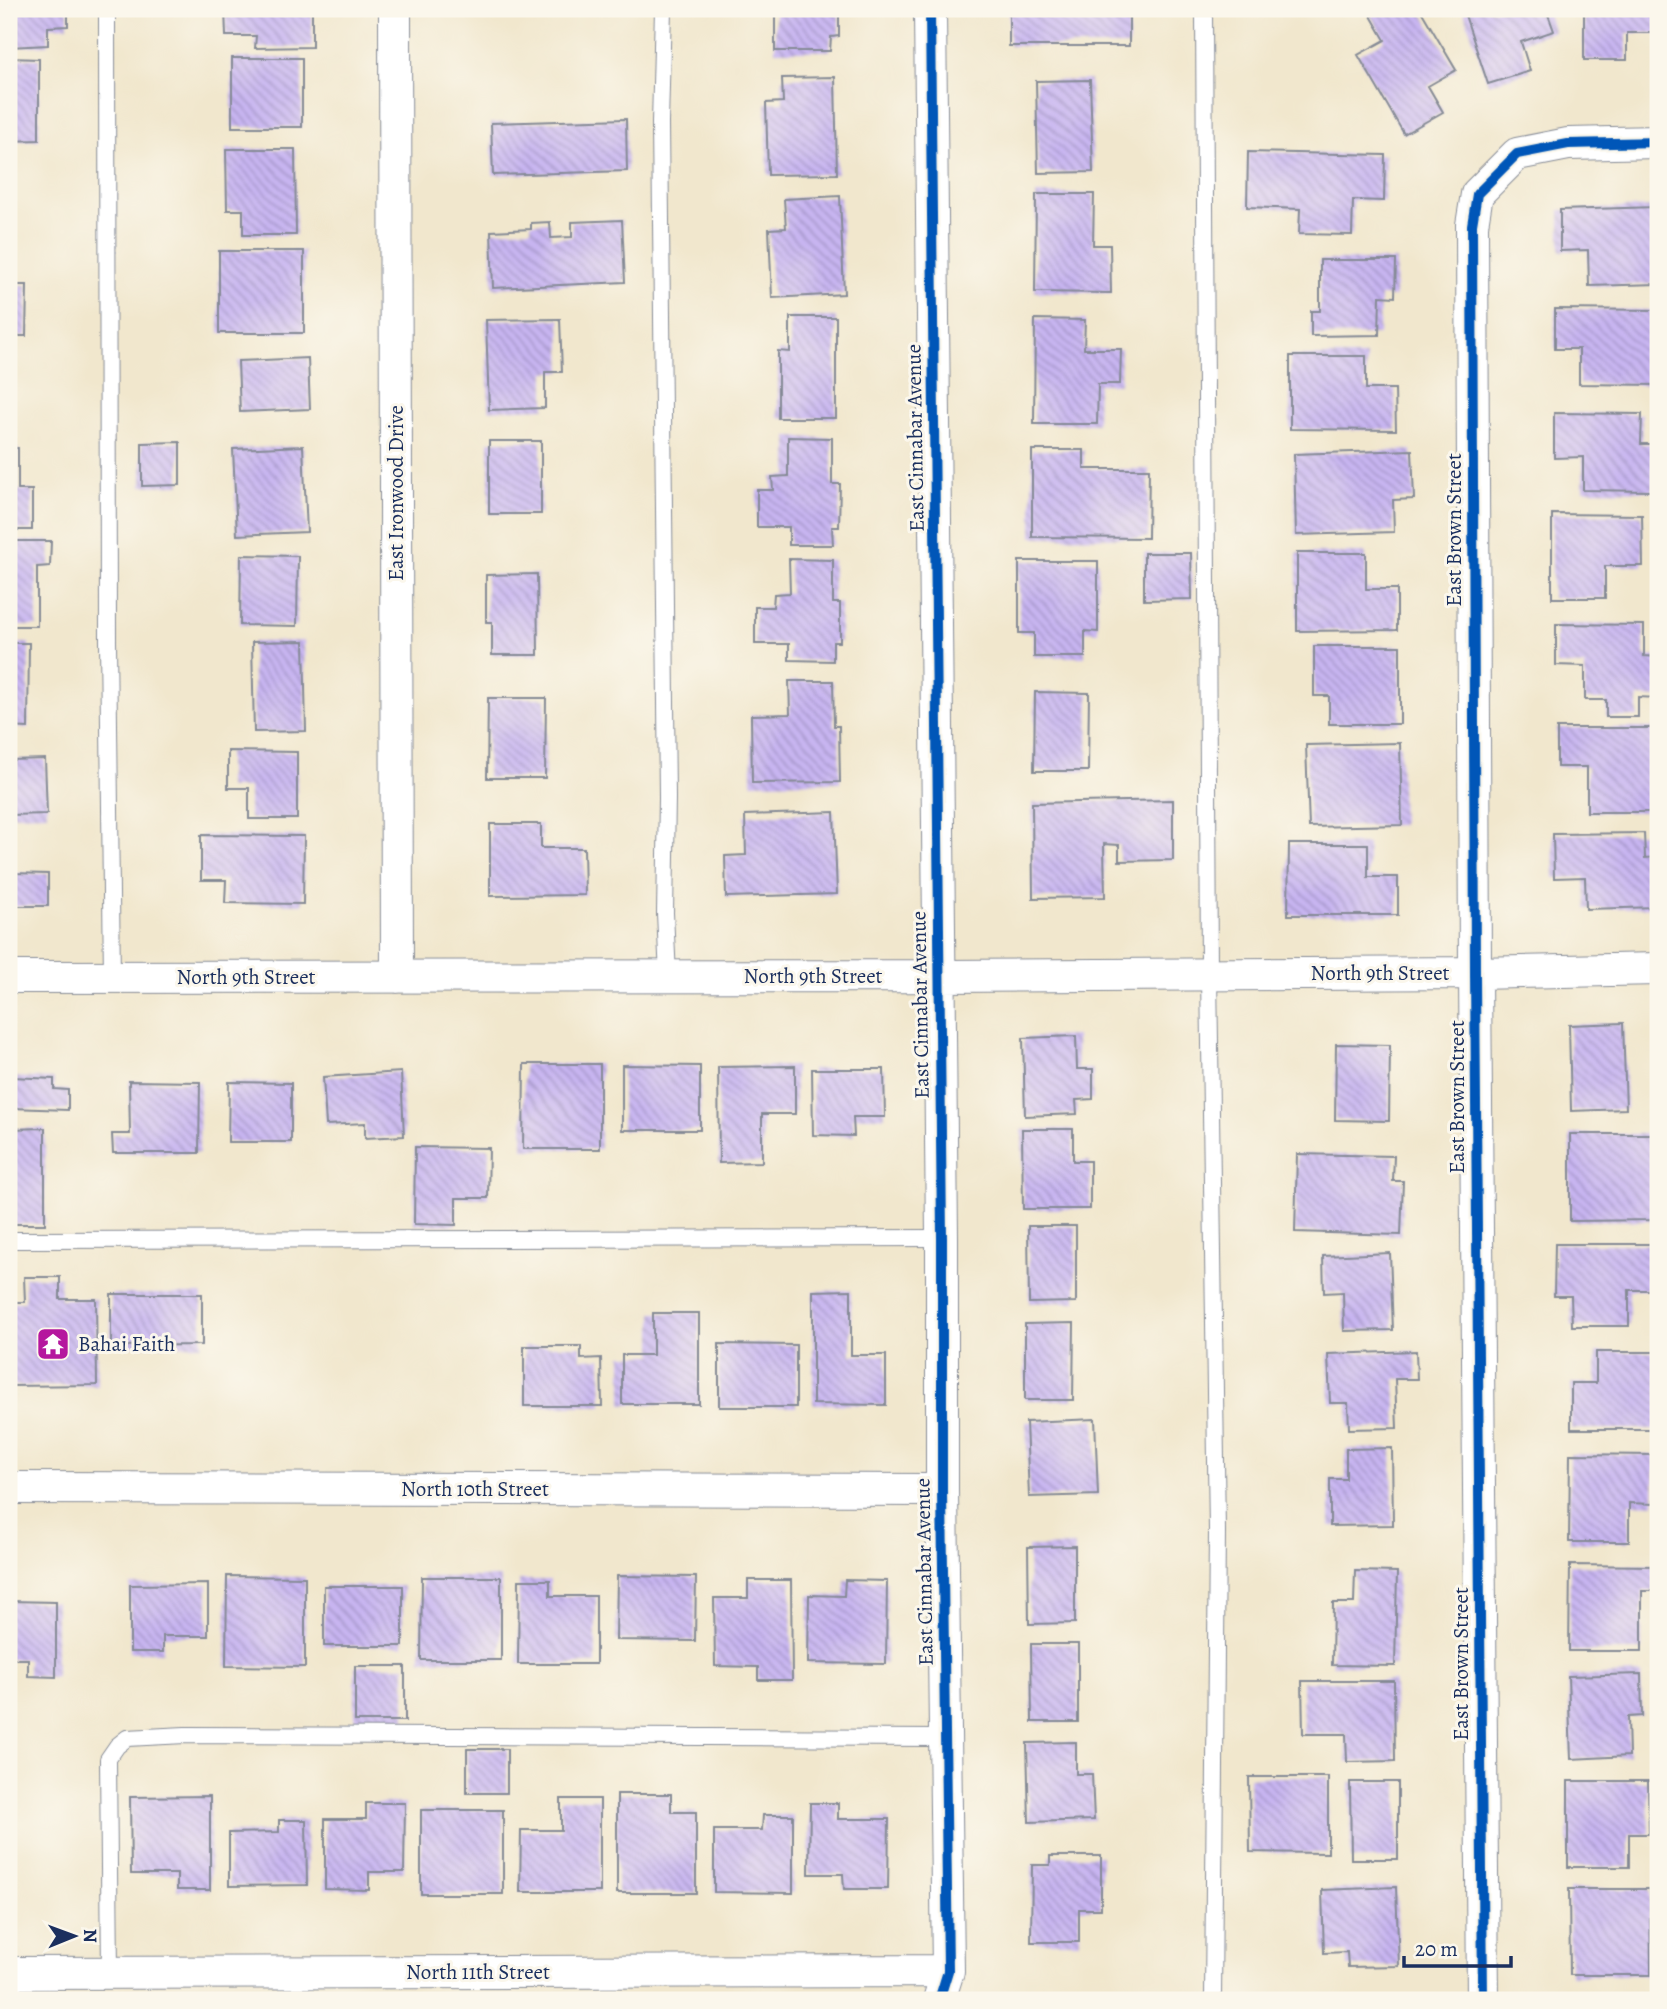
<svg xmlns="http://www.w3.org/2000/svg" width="1667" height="2009" viewBox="0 0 1667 2009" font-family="Alegreya,serif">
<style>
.building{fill:url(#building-back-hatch)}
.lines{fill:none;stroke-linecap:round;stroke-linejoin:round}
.lane-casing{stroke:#868b96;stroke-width:18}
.street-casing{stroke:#868b96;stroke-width:34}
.lane{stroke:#fff;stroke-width:16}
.street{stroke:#fff;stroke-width:32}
.cycleway-casing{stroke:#fbf7ec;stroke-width:15}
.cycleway{stroke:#0057b8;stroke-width:10}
.labels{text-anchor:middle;stroke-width:6;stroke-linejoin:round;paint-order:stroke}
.street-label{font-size:21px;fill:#1b2f5e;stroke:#fbf7ec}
.poi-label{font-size:21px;fill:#1b2f5e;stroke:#fbf7ec;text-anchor:start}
</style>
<defs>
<pattern id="building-back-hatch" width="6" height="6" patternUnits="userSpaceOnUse" patternTransform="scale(1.75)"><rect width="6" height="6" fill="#c8b5f1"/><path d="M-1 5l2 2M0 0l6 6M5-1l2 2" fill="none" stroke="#a294c6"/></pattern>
</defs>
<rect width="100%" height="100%" fill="#fbf7ec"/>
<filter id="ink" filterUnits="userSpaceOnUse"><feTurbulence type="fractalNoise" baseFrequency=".0143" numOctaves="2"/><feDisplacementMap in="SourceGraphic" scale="14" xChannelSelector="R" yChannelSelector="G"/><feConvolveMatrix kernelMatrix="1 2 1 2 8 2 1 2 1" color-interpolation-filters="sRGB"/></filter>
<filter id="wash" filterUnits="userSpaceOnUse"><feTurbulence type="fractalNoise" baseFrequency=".00686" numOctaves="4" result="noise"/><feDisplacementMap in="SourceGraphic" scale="28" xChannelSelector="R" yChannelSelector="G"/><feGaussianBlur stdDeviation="1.57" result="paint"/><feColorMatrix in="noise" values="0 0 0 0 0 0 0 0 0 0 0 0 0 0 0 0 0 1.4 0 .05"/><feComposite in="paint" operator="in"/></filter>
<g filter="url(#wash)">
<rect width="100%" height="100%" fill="#f1e7cd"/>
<g id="blocks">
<path class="building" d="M9,9H68V26L48,27V45L9,47Z
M225,9H312V47L255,48L256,36H226Z
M489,9H545V11L489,12Z
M775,9H839V36L831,37L830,51H775Z
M1022,9H1129V46H1009V10H1022Z
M1367,9H1420L1456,70L1428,86L1443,112L1404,134L1358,55L1385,40Z
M1463,9H1546L1554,31L1521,42L1530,71L1488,84Z
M1584,9H1658V33H1627V60H1584Z
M9,58L39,59V140L9,141Z
M232,58H302V127H232Z
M835,77L837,174L768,175L766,103L783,102L782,78Z
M1090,80L1093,172L1038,173L1036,81Z
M626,119L627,171L493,175L491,123Z
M226,149H295L296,235H243V210H227Z
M1248,152L1385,155L1384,201L1353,200L1352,235L1299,234L1300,209L1247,207Z
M1036,194H1094L1093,245H1110L1111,293L1035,292Z
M840,196L844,294L772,298L769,229L786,228L784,199Z
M1656,207L1658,284L1589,286L1588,250L1560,251V210Z
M622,220L625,282L493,288L491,231L531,229V223L550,222L551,238L572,237V222Z
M219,251H304V333H219Z
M1320,260H1396L1395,297L1380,296L1379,335L1311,336V311H1320Z
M9,285H27L26,336H9Z
M1555,309L1658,310V385L1579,384V349H1555Z
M790,317H836V418H778V351L790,352Z
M560,319L562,372H545V408L489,410L486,320Z
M1035,319L1085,320L1084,349H1121L1120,384H1098L1097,424H1034Z
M1290,356H1366V389H1395L1396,430L1290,429Z
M308,358L310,409L240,412L238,361Z
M1554,413L1642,414L1641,444H1653V491L1583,490V457L1554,458Z
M788,437L832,438V484H840L839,527H832L833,545H789V527H757V490H773L772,477L788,476Z
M489,441H541V514H489Z
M180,442V485L142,486V443Z
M303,446L307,532L237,535L233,449Z
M9,448H18V490H32V530H9Z
M1032,450H1084V469H1149L1148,538L1032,537Z
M1412,450L1414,499L1393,500L1394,532L1296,535L1294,454Z
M1552,514L1642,515L1643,566H1605V598H1552Z
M9,541H51L50,566L37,567V626H9Z
M1144,553H1191L1192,599L1144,600Z
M1297,553H1366V589H1397V630L1297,631Z
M241,555L298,556L297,626L240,625Z
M789,559L833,560V603H840V642H833V661L789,660V644H755V607H773L774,594L790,593Z
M1019,561H1098V632L1085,631V657H1034V633H1019Z
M537,574L538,655H492V622H486V575Z
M1556,624L1644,625V656L1658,657V698L1638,697V717H1606V700H1585V666L1556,665Z
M304,641L306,731L254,732L252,642Z
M9,643H29L28,728L9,727Z
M1314,646H1400V724H1329V696H1314Z
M789,681H833L834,726H839L840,782L752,783L751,715L790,714Z
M1035,692L1089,693L1088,771H1034Z
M488,698H546L545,778H487Z
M1557,728H1658V812H1587V767H1557Z
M1400,743L1402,825L1309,827L1306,745Z
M228,751L297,752V819H249V788H228Z
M45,759L47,814L9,815V760Z
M1173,800V860L1119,861V845L1104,844L1105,897L1033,898L1032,803Z
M834,812L837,894L726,897L725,856L746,855L745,815Z
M490,824H541V848H584L585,895L490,896Z
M1644,833L1645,858L1658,857V907L1586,909L1585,877L1554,878L1553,834Z
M201,835L304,836L303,904L225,903L226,880H201Z
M9,838H11L12,873L48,874V906H9Z
M1289,844H1368V877H1398V915H1288Z
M1623,1023L1626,1109L1571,1111L1569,1025Z
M1076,1036L1077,1069H1093V1099L1076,1100L1077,1114L1025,1116L1023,1038Z
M1336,1044L1390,1045L1389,1121L1335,1120Z
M524,1064H600V1149H523Z
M622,1065L700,1066V1130H622Z
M795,1066V1114H762V1162L719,1163L718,1067Z
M812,1069H884L885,1117H853L854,1136L813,1135Z
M401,1072L404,1136L365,1138V1123L326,1125L323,1077Z
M12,1077L54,1079V1089L68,1090V1110L11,1108Z
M129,1081L200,1082L199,1153H113L112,1134H130Z
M229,1082L291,1083V1142H228Z
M45,1128V1224H9V1129Z
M1022,1129H1073V1161H1090V1209H1023Z
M1570,1134H1658V1220L1570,1221Z
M415,1147L489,1148L488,1198H456V1225L414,1224Z
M1297,1154L1394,1156L1393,1181H1403L1401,1235L1295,1232Z
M1028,1226H1076V1302L1029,1303Z
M1555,1244H1658V1290H1629V1326H1572L1571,1296H1554Z
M1390,1253L1393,1330L1344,1331L1343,1292L1324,1293L1323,1256Z
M24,1277H60V1299H96L97,1385L9,1386V1302H25Z
M851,1290V1355H886V1405L813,1404V1291Z
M111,1294H202V1345L111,1346Z
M653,1313H699V1404H622V1355H653Z
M1074,1323L1073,1400H1025V1324Z
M719,1344L796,1345V1407H719Z
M524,1346H581V1359L601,1358L602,1406H524Z
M1416,1351L1417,1379H1395L1397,1428L1349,1429L1348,1403H1330L1328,1354Z
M1596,1352H1658V1429H1571V1383H1596Z
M1095,1419L1098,1495L1029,1497L1026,1422Z
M1392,1448L1393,1525L1330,1526V1479H1346V1449Z
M1570,1454L1655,1455L1654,1504L1629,1503V1542H1569Z
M1075,1546V1623L1029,1624L1028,1547Z
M1570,1565L1658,1566V1591H1642V1651H1569Z
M1355,1571L1397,1572L1395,1666L1332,1665L1333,1603H1354Z
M227,1576L305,1577V1667L226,1666Z
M617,1576L696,1577L695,1641L616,1640Z
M422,1577H501V1660H421Z
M519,1580H550V1596H596V1664H518Z
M748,1580H791L792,1680H758V1667L715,1666L714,1598H748Z
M845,1580L887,1581L886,1664L808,1663L809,1595L844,1596Z
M208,1584V1636H163V1652H130V1585Z
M324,1586H403V1646H324Z
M9,1601L56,1602V1677L28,1676V1659H9Z
M1031,1644H1078V1722H1032Z
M355,1666H405V1721H355Z
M1641,1674L1642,1716L1628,1717L1629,1756L1571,1759L1568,1676Z
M1302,1681H1394L1395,1761L1347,1762L1346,1734H1303Z
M1076,1742V1774H1092L1094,1820L1029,1822L1027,1743Z
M467,1749H507V1793H467Z
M1249,1777H1328V1853L1250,1852Z
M1568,1781H1648L1649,1834H1629V1867H1568Z
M1350,1782H1398V1859H1351Z
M617,1794H671V1812H696V1893H617Z
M210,1796V1890H177V1874H131L130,1797Z
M561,1799H600V1892H520L521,1830H561Z
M366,1803H405L404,1872H369V1890L325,1889V1819H366Z
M810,1803H838V1819H889L888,1889H844L843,1874H809Z
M421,1810H503V1894H421Z
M763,1815H793V1893L714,1892V1830H762Z
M279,1820H306L307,1885L229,1886V1833L279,1832Z
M1050,1856H1101V1909H1079V1942H1031L1032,1865H1050Z
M1396,1887L1399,1966L1348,1967L1347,1952L1324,1953L1322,1890Z
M1569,1889H1650L1651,1975H1570Z"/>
</g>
</g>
<g filter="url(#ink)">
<use href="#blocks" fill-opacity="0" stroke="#868b96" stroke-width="2"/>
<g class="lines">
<defs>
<path id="lane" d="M107,9L108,641L112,977
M663,9L660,123L667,798L665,913L668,976
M1204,9L1209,974L1217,1531L1213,2000
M9,1240L942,1238
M110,1973L108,1759L117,1746L127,1738L185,1735L944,1738"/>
<path id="street" d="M395,9L397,977
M930,9L942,1238V1490L948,1971L939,2000
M9,977L939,976L1475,973L1658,969
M9,1488L942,1490
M9,1973L948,1971
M1483,2000L1475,973L1472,225L1477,194L1517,154L1568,144L1658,142"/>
</defs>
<use href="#lane" class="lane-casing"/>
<use href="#street" class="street-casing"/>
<use href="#lane" class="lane"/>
<use href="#street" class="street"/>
<defs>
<path id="cycleway" d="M930,9L942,1238V1490L948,1971L939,2000
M1483,2000L1475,973L1472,225L1477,194L1517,154L1568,144L1658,142"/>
</defs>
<use href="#cycleway" class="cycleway-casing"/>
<use href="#cycleway" class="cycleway"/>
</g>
</g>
<defs>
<symbol id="temple-square" viewBox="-11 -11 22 22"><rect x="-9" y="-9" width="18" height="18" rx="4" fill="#b5179e" stroke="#fbf7ec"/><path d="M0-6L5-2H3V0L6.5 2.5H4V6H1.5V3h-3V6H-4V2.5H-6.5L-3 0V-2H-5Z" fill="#fff"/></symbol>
</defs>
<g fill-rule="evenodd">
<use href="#temple-square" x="34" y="1325" width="38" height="38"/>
</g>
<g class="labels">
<g class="street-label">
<text transform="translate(915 438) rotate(-91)" y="7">East Cinnabar Avenue</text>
<text transform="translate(396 493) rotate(-90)" y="7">East Ironwood Drive</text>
<text transform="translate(1454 530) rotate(-90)" y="7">East Brown Street</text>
<text x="1380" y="980">North 9th Street</text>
<text x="813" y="983">North 9th Street</text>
<text x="246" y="984">North 9th Street</text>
<text transform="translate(920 1005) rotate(-91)" y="7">East Cinnabar Avenue</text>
<text transform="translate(1457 1097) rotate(-90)" y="7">East Brown Street</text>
<text x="475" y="1496">North 10th Street</text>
<text transform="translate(924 1572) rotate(-91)" y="7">East Cinnabar Avenue</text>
<text transform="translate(1461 1664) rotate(-90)" y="7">East Brown Street</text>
<text x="478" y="1979">North 11th Street</text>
</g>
<g class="poi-label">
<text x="78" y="1351">Bahai Faith</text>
</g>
</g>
<rect width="1667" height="2009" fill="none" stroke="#fbf7ec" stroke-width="35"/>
<g transform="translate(74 1936) rotate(89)" stroke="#fbf7ec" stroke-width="5" paint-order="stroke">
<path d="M0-5L12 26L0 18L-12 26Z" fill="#1b2f5e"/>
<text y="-10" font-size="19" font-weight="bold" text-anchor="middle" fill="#1b2f5e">N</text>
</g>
<path d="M1404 1956v10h107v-10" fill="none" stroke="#1b2f5e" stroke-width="3.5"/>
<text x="1415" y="1956" font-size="21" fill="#1b2f5e" stroke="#fbf7ec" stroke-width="5" paint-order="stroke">20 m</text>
</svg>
